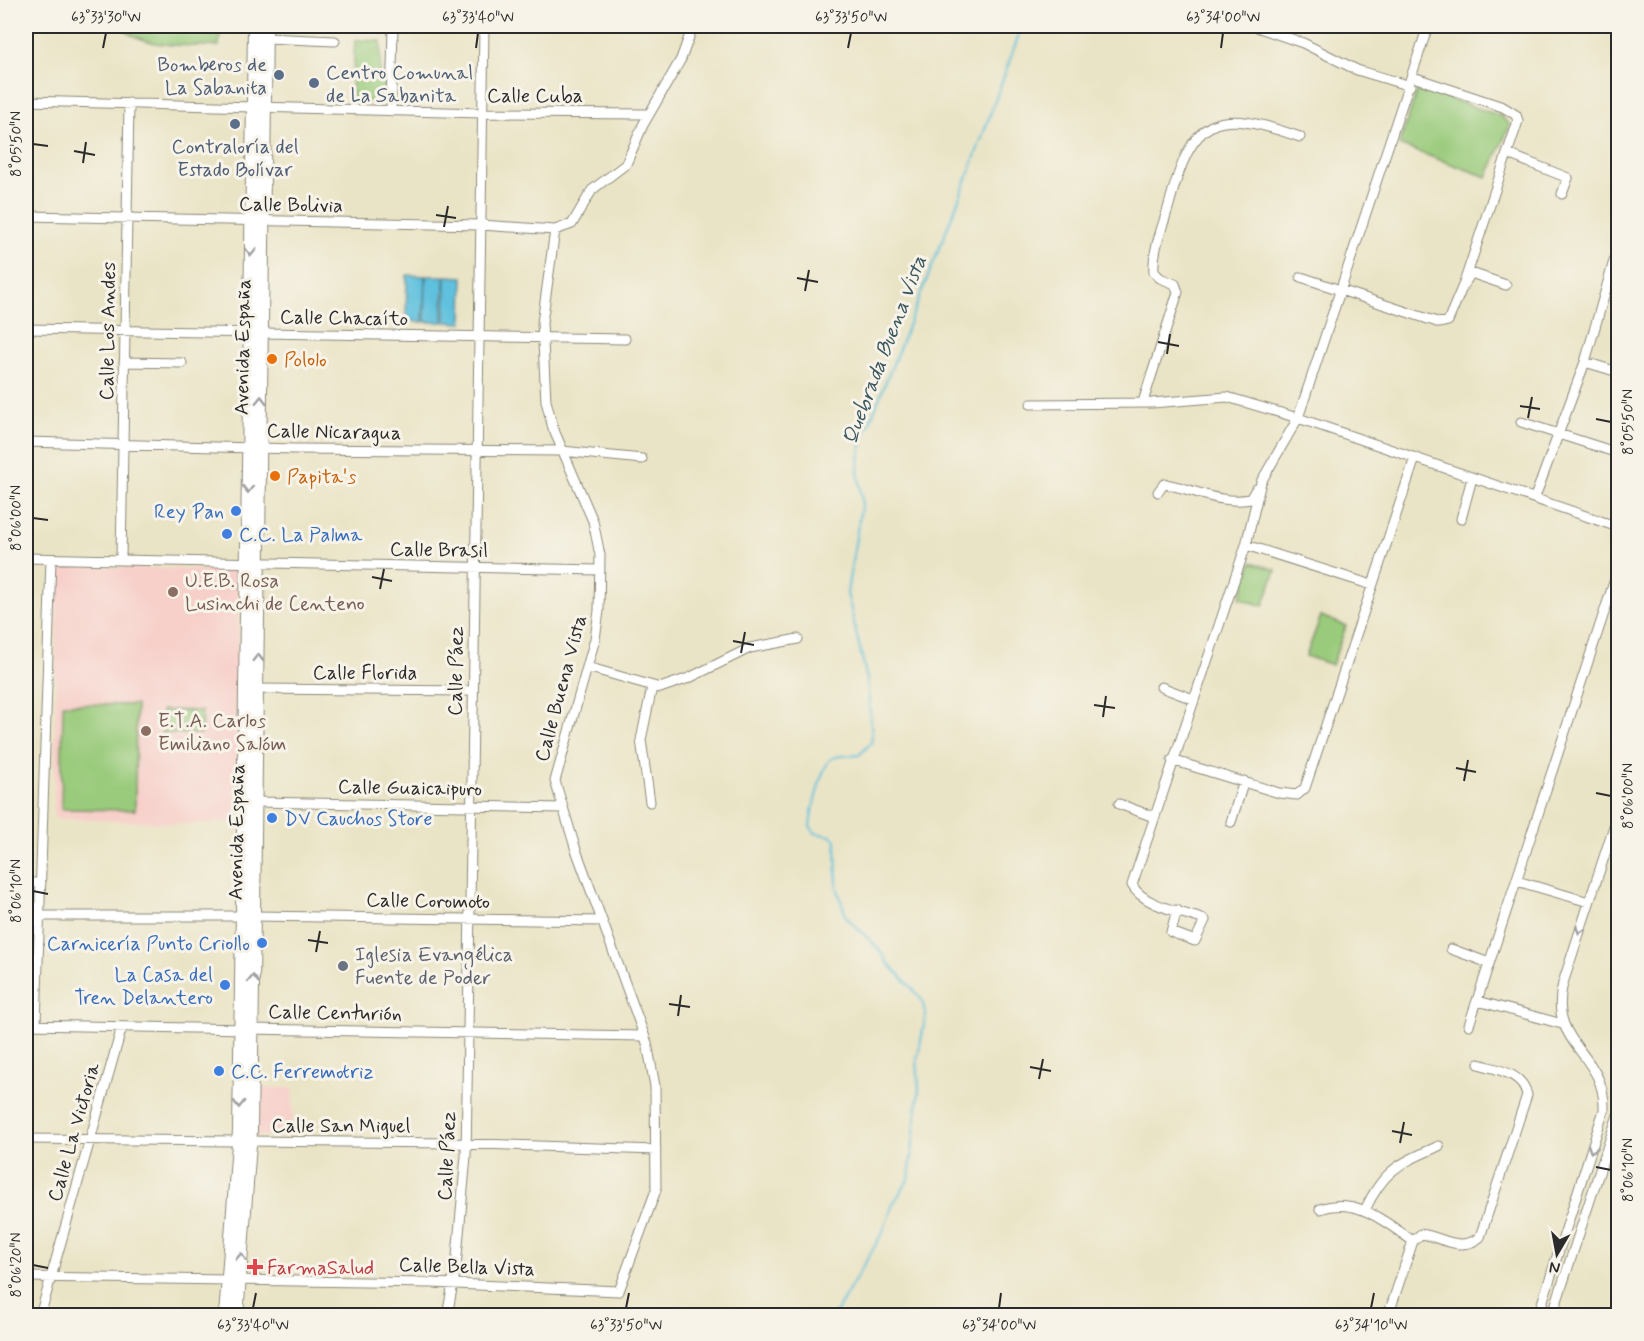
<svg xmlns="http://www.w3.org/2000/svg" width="1644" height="1341" viewBox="0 0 1644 1341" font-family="Mynerve,sans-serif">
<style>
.built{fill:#f7d0ca}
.green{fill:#9acb7b;stroke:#627b53;stroke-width:1.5}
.water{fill:#5fc1de;stroke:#457684;stroke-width:1.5}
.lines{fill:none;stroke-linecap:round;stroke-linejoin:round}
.stream{stroke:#5fc1de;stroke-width:2}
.minor-casing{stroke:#8a8878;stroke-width:11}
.major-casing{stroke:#8a8878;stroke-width:14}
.minor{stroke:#fff;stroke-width:9}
.major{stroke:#fff;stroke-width:12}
.oneway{stroke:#a0a0a0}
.ticks{fill:none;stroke:#2b2b2b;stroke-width:2}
.service-dot{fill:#5c6f8a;stroke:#f7f3e8;stroke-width:2}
.food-dot{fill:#e8710a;stroke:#f7f3e8;stroke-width:2}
.shop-dot{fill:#3f7fe0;stroke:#f7f3e8;stroke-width:2}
.education-dot{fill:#8d6e63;stroke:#f7f3e8;stroke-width:2}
.worship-dot{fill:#6b7280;stroke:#f7f3e8;stroke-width:2}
.health-dot{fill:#e0444e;stroke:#f7f3e8;stroke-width:2}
.labels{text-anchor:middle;stroke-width:6;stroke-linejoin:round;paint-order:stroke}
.service-label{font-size:20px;fill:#4e5e75;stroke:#f7f3e8;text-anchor:end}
.street-label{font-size:20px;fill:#2b2b2b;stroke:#f7f3e8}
.food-label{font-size:20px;fill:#c56008;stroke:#f7f3e8;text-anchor:start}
.shop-label{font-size:20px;fill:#366cbe;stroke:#f7f3e8;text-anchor:end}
.education-label{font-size:20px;fill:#785e54;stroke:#f7f3e8;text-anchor:start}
.worship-label{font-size:20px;fill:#5b616d;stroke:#f7f3e8;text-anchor:start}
.health-label{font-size:20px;fill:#be3a42;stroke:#f7f3e8;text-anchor:start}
.water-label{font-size:21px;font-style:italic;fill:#3b5861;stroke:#f7f3e8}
.neatline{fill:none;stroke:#2b2b2b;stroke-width:2}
.ticks-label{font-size:15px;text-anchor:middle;fill:#2b2b2b}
</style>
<rect width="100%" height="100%" fill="#f7f3e8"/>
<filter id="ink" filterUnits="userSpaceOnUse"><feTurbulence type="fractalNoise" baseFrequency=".0167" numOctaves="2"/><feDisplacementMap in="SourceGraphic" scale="12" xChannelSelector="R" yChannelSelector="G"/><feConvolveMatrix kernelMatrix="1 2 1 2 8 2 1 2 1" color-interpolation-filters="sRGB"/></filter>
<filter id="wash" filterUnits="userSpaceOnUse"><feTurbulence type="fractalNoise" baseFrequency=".008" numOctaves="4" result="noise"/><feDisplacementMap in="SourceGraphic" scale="24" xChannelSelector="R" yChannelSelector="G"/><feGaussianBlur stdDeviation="1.35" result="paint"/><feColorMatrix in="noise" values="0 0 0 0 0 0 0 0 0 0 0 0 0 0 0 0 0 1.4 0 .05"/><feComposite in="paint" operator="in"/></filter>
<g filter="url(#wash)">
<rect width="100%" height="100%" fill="#eae4c6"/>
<path class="built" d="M57,566L239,570L237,821L188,824L54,818Z
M257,1088H293L292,1137L255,1135Z"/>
<path class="green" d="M119,26H221L219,46C183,45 147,50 119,26Z
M355,40L381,41L380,77H385V95L381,102H351Z
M1418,88L1501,116L1510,125L1487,177L1399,145Z
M1252,562L1276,570L1263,606L1240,598Z
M1321,616L1346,626L1332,665L1306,656Z
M63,704L136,705L135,810L61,809Z
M162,710L202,711L201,734L162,733Z"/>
<path class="water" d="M407,275L425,276L423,322L406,321Z
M426,276H444L443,322H425Z
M446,276L463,277L462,323L445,322Z"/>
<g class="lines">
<path class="stream" d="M834,1316L883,1232L893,1204L909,1179L919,1089L917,1060L926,1015L922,1000L911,987L887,962L879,949L846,917L837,887L836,840L831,836L815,833L810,826C811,814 822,765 831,759C838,754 850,757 859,755L871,743L872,735L867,679L847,593L862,501L858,471L861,444L968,176L1022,26"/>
</g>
</g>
<g filter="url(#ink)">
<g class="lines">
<defs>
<path id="minor" d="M1254,26L1303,43L1357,70L1410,86
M1428,26L1298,418L1618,527
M266,38L335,41
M26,101L482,113L649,114
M391,111L393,26
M1508,154L1568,178L1562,194
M26,216L481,225L555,230L572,224L592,190L626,164L643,125L681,59L693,26
M1301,277L1440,323L1448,321L1464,283L1518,121L1516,115L1503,107L1413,77
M1466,281L1471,273L1506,285
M26,329L625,339
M124,362L182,363
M1585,362L1618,372
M1143,402L1178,292L1175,284L1160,278L1154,272C1152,251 1163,226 1169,205C1193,115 1215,107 1300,137
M1031,404L1152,403L1227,397L1298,418L1261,482L1246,545
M1521,422L1618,453
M26,442L295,449L562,451L642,459
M1158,492L1164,484C1194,488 1218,505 1250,499L1256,489
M1535,497L1585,362L1618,247
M1461,519L1472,478
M26,558L600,570
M121,560L129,103
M587,667L660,688L689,678L750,648L798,639
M1161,687L1193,699
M257,689L472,691
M1172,760L1279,793L1297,795L1305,788L1415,458
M256,802L563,808
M650,802L641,740L652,687
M1119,804L1154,817
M1231,822L1244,781
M1517,881L1589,902
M26,883H41
M1177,910L1171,932L1195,941L1205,920C1183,912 1143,906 1132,885L1246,545L1372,585
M40,916H242
M254,916L602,921
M1451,949L1489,963
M1478,1001L1562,1024
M26,1025L644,1036
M36,1025L51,559
M1469,1025L1618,570
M26,1139L452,1143L656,1150
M1320,1209C1356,1196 1384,1221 1413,1241
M1365,1210C1384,1169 1399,1164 1439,1146
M26,1277L432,1283L619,1291L656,1190L655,1086L647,1043L575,847L555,781L595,639L599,611L600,555L593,521L553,428L546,401L542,323L555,230
M40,1316L122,1027
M447,1316L456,1267L466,1156L484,26
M1388,1316L1413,1241L1421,1234C1442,1237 1461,1253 1480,1237L1527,1095C1523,1073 1498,1070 1479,1064
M1538,1316L1604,1110C1606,1052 1547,1046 1563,983L1618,814
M1552,1316L1618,1115"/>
<path id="major" d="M225,1316L239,1131L254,26
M237,1316L251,1131L266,26"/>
</defs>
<use href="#minor" class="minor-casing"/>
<use href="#major" class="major-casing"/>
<use href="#minor" class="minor"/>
<use href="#major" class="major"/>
</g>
<defs><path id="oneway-chevron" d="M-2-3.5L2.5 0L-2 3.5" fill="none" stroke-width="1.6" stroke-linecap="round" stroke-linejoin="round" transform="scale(1.5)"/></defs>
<g class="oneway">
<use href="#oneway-chevron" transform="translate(251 252) rotate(91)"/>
<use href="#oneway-chevron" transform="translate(261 400) rotate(-89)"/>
<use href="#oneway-chevron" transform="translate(248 489) rotate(91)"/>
<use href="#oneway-chevron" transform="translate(258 658) rotate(-89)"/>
<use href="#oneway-chevron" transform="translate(1580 930) rotate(108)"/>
<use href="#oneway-chevron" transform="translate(253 979) rotate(-89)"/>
<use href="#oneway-chevron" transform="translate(239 1104) rotate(91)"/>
<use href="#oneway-chevron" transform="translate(1592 1149) rotate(108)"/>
<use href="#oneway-chevron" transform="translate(241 1257) rotate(-86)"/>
</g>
</g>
<path class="ticks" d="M103,48L106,33M476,48L478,33M848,48L851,33M1221,48L1223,33M33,144L48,146M74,151L95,155M83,163L86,142M436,215L456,218M444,227L448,206M797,278L818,282M805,291L809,270M1158,342L1179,346M1167,354L1170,334M1520,406L1540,409M1528,418L1532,397M1596,419L1611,422M33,518L48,520M372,577L392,581M380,589L384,569M733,641L754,645M741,653L745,632M1094,705L1115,708M1103,717L1106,696M1456,768L1476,772M1464,781L1468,760M1596,793L1611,796M33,891L48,894M308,940L328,943M316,952L320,931M669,1004L690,1007M678,1016L681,995M1030,1067L1051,1071M1039,1079L1043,1059M1392,1131L1412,1135M1400,1143L1404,1122M1596,1167L1611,1170M33,1265L48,1268M253,1308L256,1293M626,1308L629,1293M999,1308L1001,1293M1371,1308L1374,1293"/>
<g class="service-dot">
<circle cx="279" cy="75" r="6"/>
<circle cx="314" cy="83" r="6"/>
<circle cx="235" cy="124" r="6"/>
</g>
<g class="food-dot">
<circle cx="272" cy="359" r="6"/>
<circle cx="275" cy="476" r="6"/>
</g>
<g class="shop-dot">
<circle cx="236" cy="511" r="6"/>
<circle cx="227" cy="534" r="6"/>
<circle cx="272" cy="818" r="6"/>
<circle cx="262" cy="943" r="6"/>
<circle cx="225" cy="985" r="6"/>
<circle cx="219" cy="1071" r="6"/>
</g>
<g class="education-dot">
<circle cx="173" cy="592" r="6"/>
<circle cx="146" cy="731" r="6"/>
</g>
<circle class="worship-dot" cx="343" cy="966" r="6"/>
<path class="health-dot" d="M252 1258h6v6h6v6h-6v6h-6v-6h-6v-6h6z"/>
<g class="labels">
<g class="service-label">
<text x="267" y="71">Bomberos de<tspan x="267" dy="23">La Sabanita</tspan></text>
<text x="326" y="79" text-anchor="start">Centro Comunal<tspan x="326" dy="23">de La Sabanita</tspan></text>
<text x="235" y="153" text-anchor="middle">Contraloría del<tspan x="235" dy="23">Estado Bolívar</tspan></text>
</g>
<g class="street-label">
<text x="535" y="102">Calle Cuba</text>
<text transform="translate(291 204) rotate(1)" y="7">Calle Bolivia</text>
<text transform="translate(344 317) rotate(1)" y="7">Calle Chacaíto</text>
<text transform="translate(107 331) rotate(-89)" y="7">Calle Los Andes</text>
<text transform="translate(242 347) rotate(-89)" y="7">Avenida España</text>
<text transform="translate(334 431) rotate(1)" y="7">Calle Nicaragua</text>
<text transform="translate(439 549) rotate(1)" y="7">Calle Brasil</text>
<text transform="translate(455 671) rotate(-89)" y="7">Calle Páez</text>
<text x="365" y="679">Calle Florida</text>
<text transform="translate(560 688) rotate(-75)" y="7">Calle Buena Vista</text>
<text transform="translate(410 787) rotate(1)" y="7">Calle Guaicaipuro</text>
<text transform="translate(236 832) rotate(-89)" y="7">Avenida España</text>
<text transform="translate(428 900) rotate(1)" y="7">Calle Coromoto</text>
<text transform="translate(335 1012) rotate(1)" y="7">Calle Centurión</text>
<text x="341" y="1132">Calle San Miguel</text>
<text transform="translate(73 1132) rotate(-74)" y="7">Calle La Victoria</text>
<text transform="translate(446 1156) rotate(-87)" y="7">Calle Páez</text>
<text transform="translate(467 1266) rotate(2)" y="7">Calle Bella Vista</text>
</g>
<g class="food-label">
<text x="284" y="366">Pololo</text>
<text x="287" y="483">Papita's</text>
</g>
<g class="shop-label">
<text x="224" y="518">Rey Pan</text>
<text x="239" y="541" text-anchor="start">C.C. La Palma</text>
<text x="284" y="825" text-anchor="start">DV Cauchos Store</text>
<text x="250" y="950">Carnicería Punto Criollo</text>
<text x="213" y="981">La Casa del<tspan x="213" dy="23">Tren Delantero</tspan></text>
<text x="231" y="1078" text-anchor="start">C.C. Ferremotriz</text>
</g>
<g class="education-label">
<text x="185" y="587">U.E.B. Rosa<tspan x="185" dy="23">Lusinchi de Centeno</tspan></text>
<text x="158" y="727">E.T.A. Carlos<tspan x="158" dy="23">Emiliano Salóm</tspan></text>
</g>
<g class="worship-label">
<text x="355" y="961">Iglesia Evangélica<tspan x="355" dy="23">Fuente de Poder</tspan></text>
</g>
<g class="health-label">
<text x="267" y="1274">FarmaSalud</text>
</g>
<g class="water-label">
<text transform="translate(884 350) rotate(-69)" y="7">Quebrada Buena Vista</text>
</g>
</g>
<rect width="1644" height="1341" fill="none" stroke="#f7f3e8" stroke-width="66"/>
<g transform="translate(1557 1254) rotate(190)" stroke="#f7f3e8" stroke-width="4.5" paint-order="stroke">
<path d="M0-4.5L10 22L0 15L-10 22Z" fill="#2b2b2b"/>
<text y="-9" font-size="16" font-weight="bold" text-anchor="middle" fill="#2b2b2b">N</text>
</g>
<rect x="33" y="33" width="1578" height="1275" class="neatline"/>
<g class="ticks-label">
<text x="106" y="22">63°33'30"W</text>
<text x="478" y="22">63°33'40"W</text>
<text x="851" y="22">63°33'50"W</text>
<text x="1223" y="22">63°34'00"W</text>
<text transform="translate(16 144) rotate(-90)" y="5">8°05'50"N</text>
<text transform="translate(1628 422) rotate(-90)" y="5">8°05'50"N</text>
<text transform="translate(16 518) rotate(-90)" y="5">8°06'00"N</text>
<text transform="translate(1628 796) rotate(-90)" y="5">8°06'00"N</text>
<text transform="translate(16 891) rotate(-90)" y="5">8°06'10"N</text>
<text transform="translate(1628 1170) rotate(-90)" y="5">8°06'10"N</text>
<text transform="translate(16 1265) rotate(-90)" y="5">8°06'20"N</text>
<text x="253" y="1330">63°33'40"W</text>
<text x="626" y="1330">63°33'50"W</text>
<text x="999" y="1330">63°34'00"W</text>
<text x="1371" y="1330">63°34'10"W</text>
</g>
</svg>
